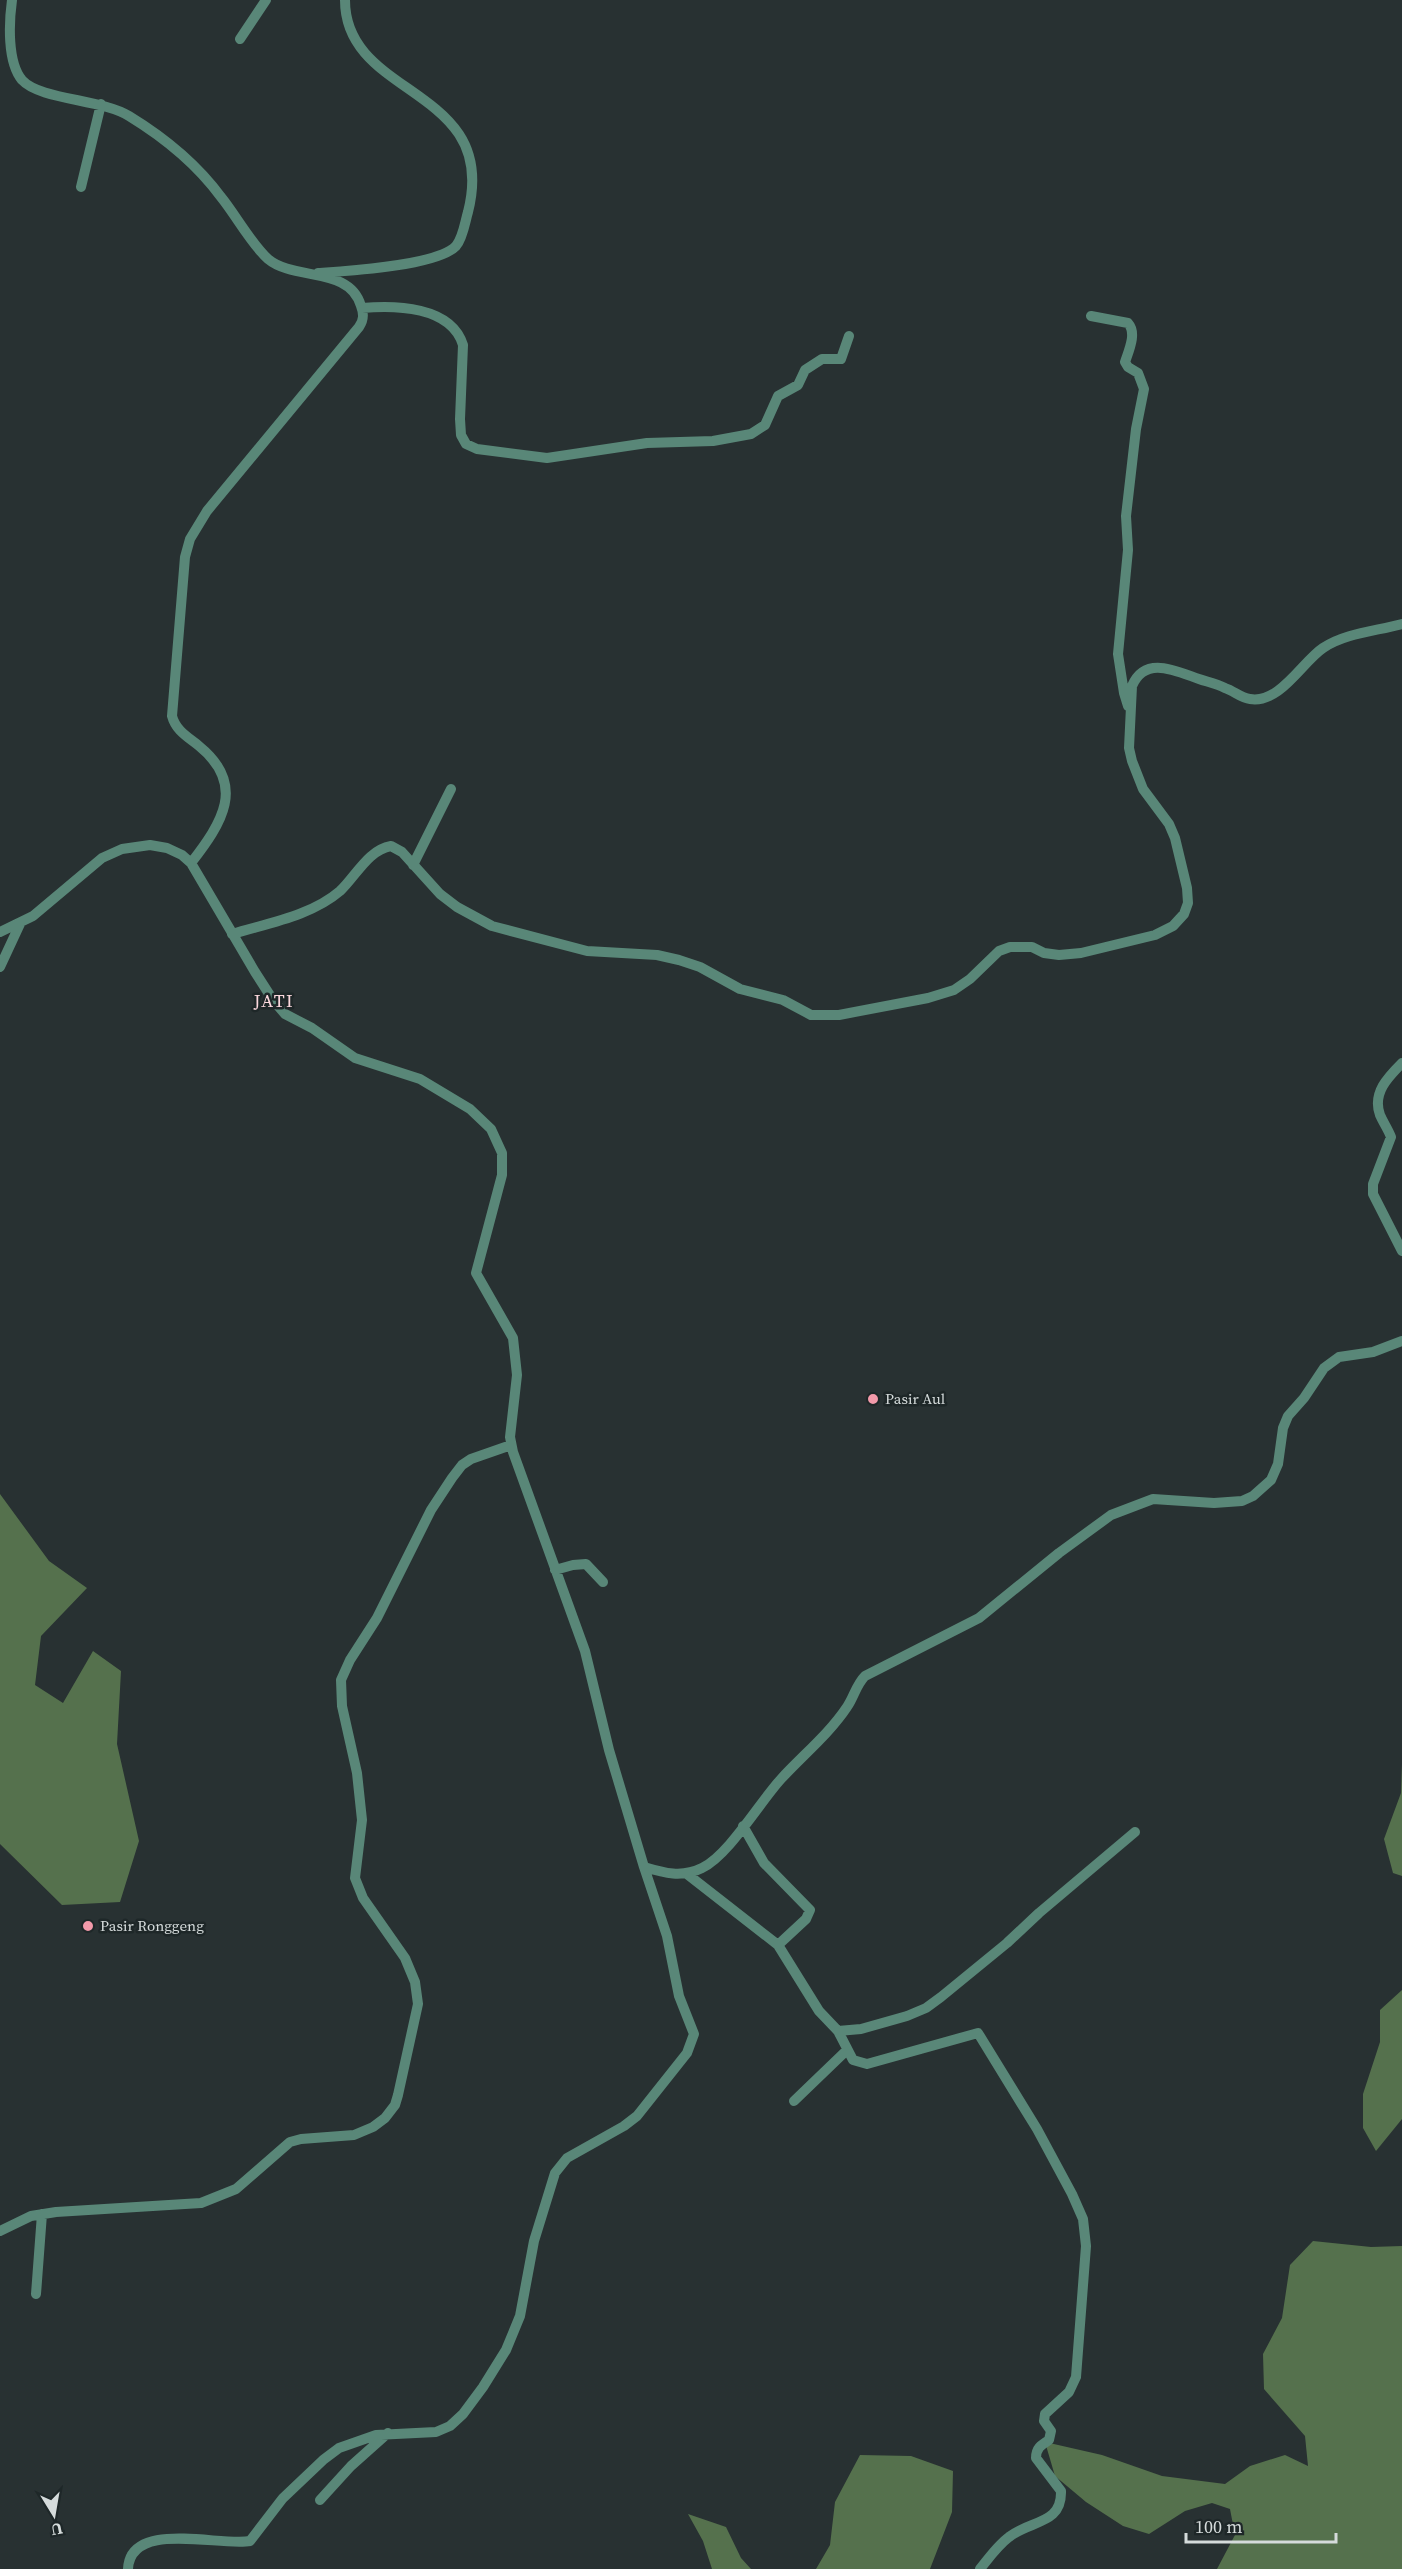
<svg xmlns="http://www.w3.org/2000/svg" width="1402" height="2569" viewBox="0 0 1402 2569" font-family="'Source Serif 4',serif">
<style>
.forest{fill:#55714d}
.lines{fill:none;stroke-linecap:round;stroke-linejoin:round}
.minor{stroke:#598778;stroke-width:10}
.poi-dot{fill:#f39aaa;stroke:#1e2728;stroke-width:2}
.labels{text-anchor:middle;stroke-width:5;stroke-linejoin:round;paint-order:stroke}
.poi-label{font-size:15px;fill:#d5dbdb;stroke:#1e2728;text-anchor:start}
.quarter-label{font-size:18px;letter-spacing:1.5px;fill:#fbd8dd;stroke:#1e2728}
</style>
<rect width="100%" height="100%" fill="#283132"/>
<path class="forest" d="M0,1494L49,1561L87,1588L41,1636L35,1685L63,1703L93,1651L121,1671L117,1744L139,1841L120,1902L62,1905L0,1844Z
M1402,1764V1876L1393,1873L1384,1839L1401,1793Z
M1402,1990V2119L1376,2151L1363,2128V2094L1380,2042V2010Z
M1313,2241L1371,2247L1402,2246V2569H1217L1235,2535L1230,2509L1212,2503L1185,2511L1149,2534L1123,2526L1086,2502L1055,2476L1045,2442L1102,2455L1162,2476L1225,2484L1250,2466L1285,2455L1308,2466L1305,2436L1264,2389L1263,2354L1282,2318L1290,2265Z
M860,2455L911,2456L953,2471L952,2512L930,2569H816L830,2545L835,2502Z
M688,2514L726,2527L741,2558L751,2569H712L703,2541Z"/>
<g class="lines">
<path class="minor" d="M12,0C9,22 7,62 22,80C40,100 102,99 129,116C165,138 196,163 221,197C235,214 252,245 268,259C294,281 350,266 361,306C364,314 364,320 359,327L207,511L190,539L185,557L172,716C176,731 188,737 199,746C247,785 222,823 191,863
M240,39L266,0
M81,187L101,104
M318,273C347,271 437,266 456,246C463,238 465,222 468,212C500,86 345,99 345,0
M362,308C395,305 451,306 463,345L460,419L461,435L466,444L477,449L547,458L647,443L713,441L751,434L765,425L778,396L798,385L805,370L822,359H841L849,336
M1091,316L1128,323C1137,333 1129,350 1125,362L1128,367L1138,373L1144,389L1136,429L1126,516L1128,550L1118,654L1124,693L1128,706
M413,865L451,789
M0,932L33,916L102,858L122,849L150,845L167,848L182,855L191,863L255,972L273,1000L285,1014L312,1028L355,1058L420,1079L470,1109L491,1129L502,1153V1175L476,1273L513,1338L517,1375L510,1437L513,1452L585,1651L609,1750L644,1867L667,1936L679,1996L694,2034L687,2053L637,2116L624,2126L567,2158L555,2173L534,2241L520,2316L506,2350L483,2387L463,2414L450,2426L436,2432L376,2435L339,2448L323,2460L283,2498L250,2541C221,2547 130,2519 128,2569
M232,934C268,923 311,916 340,891C356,876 368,850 391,846L402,852L440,894L457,907L492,926L587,951L657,955L679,960L700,967L740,989L783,1000L811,1015H839L928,998L954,990L970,979L999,951L1010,947H1032L1044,953L1059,955L1081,953L1155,935L1173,926L1184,914L1188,903L1187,888L1175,838L1169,824L1143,789L1132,761L1129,748L1132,686C1145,655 1176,671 1199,679C1208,682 1217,684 1225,688C1234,691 1241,698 1250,699C1280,704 1302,662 1323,648C1345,633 1377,631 1402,624
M0,967L20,924
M1402,1063C1388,1077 1372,1093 1380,1115C1383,1122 1388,1129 1391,1137L1373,1184V1194L1402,1251
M555,1570L573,1565L586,1564L603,1582
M743,1826L764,1863L810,1910L806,1919L778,1945L819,2011L838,2031L861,2029L907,2016L926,2008L941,1997L1007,1943L1039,1913L1135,1832
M644,1867C664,1873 682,1878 702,1868C728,1856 760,1802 781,1779C803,1755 829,1734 847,1707C854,1697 856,1685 865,1676L979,1618L1059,1553L1111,1515L1153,1499L1214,1503L1242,1501L1253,1496L1271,1480L1278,1464L1283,1428L1288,1416L1304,1398L1324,1368L1339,1357L1373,1352L1402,1341
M687,1874L778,1945
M838,2031L853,2060L867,2064L978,2033L1037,2129L1072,2194L1083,2219L1086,2246L1076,2377L1069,2392L1045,2414L1044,2421L1051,2431L1049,2440C1041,2445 1036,2448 1036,2458L1061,2491C1062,2525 1030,2520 1009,2537C997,2546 989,2558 980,2569
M794,2101L847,2050
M0,2231L31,2216L56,2212L201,2203L236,2189L290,2142L301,2139L354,2135L373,2127L385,2118L395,2105L398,2095L418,2004L415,1982L405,1958L363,1898L355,1878L362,1820L357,1773L342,1706L341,1680L350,1660L377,1618L431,1510L452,1478L462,1465L471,1459L511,1445
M36,2294L42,2214
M320,2500L351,2466L388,2433"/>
</g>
<g class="poi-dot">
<circle cx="873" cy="1399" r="6"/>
<circle cx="88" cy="1926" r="6"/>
</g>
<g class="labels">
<g class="poi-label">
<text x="885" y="1404">Pasir Aul</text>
<text x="100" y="1931">Pasir Ronggeng</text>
</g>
<g class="quarter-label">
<text x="274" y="1007">JATI</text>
</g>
</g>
<g transform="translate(54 2515) rotate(169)" stroke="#1e2728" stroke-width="4.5" paint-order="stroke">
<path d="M0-4.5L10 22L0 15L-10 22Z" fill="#d5dbdb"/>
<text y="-9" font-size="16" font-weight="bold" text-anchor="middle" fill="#d5dbdb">U</text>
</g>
<path d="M1186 2533v9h150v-9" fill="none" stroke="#d5dbdb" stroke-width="3"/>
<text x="1195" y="2533" font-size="18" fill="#d5dbdb" stroke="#1e2728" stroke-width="4.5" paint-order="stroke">100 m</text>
</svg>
